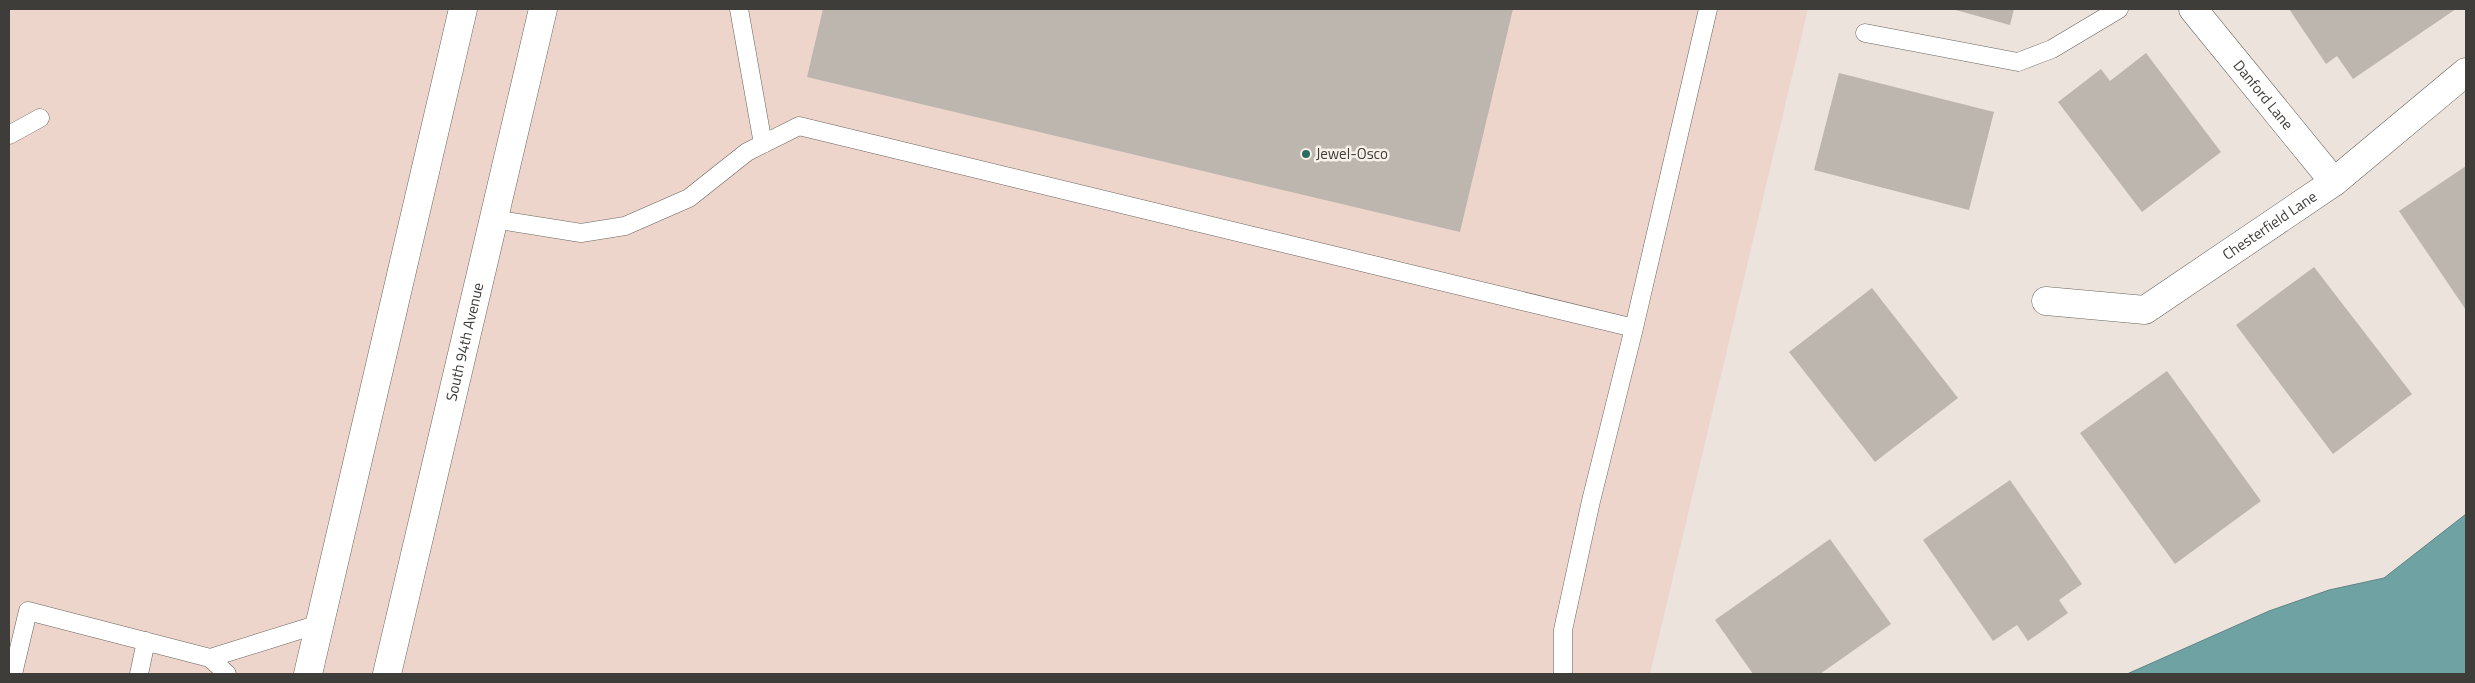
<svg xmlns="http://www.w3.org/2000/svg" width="2475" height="683" viewBox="0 0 2475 683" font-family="'Titillium Web',sans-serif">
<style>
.commercial{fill:#edd5cc}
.water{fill:#6fa2a3;stroke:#618484}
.building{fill:#bdb6af}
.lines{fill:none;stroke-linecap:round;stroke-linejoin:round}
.service-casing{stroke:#6a645d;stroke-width:19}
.minor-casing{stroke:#6a645d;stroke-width:29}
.tertiary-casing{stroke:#6a645d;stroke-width:29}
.service{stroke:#fff;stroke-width:18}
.minor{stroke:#fff;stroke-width:28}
.tertiary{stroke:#fff;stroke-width:28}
.poi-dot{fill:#2a6c5d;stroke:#f8f1e9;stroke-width:2}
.labels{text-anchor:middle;stroke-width:5;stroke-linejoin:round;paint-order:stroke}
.street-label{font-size:15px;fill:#3f3d3a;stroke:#f8f1e9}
.poi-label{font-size:15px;fill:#3f3d3a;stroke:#f8f1e9;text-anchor:start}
</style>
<rect width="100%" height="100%" fill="#ebe3dc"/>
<path class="commercial" d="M9,9H1808L1650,674H9Z"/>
<path class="water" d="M2466,514V674H2127L2269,611L2329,590L2384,578Z"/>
<path class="building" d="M823,9H1513L1460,232L807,77Z
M1952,9H2014L2010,25Z
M2289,9H2456L2353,79L2337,56L2326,64Z
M2146,53L2221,152L2142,212L2058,102L2101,69L2110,81Z
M1839,73L1994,112L1969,210L1814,170Z
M2466,166V310L2399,211Z
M2314,267L2412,394L2333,454L2236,325Z
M1872,288L1958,398L1875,462L1789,352Z
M2167,371L2261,501L2175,564L2080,433Z
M2010,480L2082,584L2059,600L2068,613L2028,641L2017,625L1993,641L1923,540Z
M1830,539L1891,624L1820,674H1753L1715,620Z"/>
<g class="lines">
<defs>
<path id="service" d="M739,9L763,144
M1865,33L2018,62L2052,49L2119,9
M9,135L40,118
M493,219L581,233L625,226L689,198L747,152L799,126L1634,328
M210,658L319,624
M13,674L28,611L210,658L227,674
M139,674L146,641
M1563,674V630L1591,501L1634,328L1708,9"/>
<g id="minor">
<path id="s1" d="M2193,9L2334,182"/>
<path id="s2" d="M2046,301L2145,310L2334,182L2466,72"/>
</g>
<g id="tertiary">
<path d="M308,674L463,9"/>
<path id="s3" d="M387,674L543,9"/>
</g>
</defs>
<use href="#service" class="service-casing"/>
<use href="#minor" class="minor-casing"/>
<use href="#tertiary" class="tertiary-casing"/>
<use href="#service" class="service"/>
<use href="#minor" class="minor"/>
<use href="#tertiary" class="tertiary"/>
</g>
<circle class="poi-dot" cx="1306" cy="154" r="5"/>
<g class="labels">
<g class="street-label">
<text dy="5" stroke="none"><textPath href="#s1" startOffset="111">Danford Lane</textPath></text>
<text dy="5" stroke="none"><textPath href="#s2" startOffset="250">Chesterfield Lane</textPath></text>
<text dy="5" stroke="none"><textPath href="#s3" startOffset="341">South 94th Avenue</textPath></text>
</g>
<g class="poi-label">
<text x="1316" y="159">Jewel-Osco</text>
</g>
</g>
<rect width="2475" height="683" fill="none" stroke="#3f3d3a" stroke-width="20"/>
</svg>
